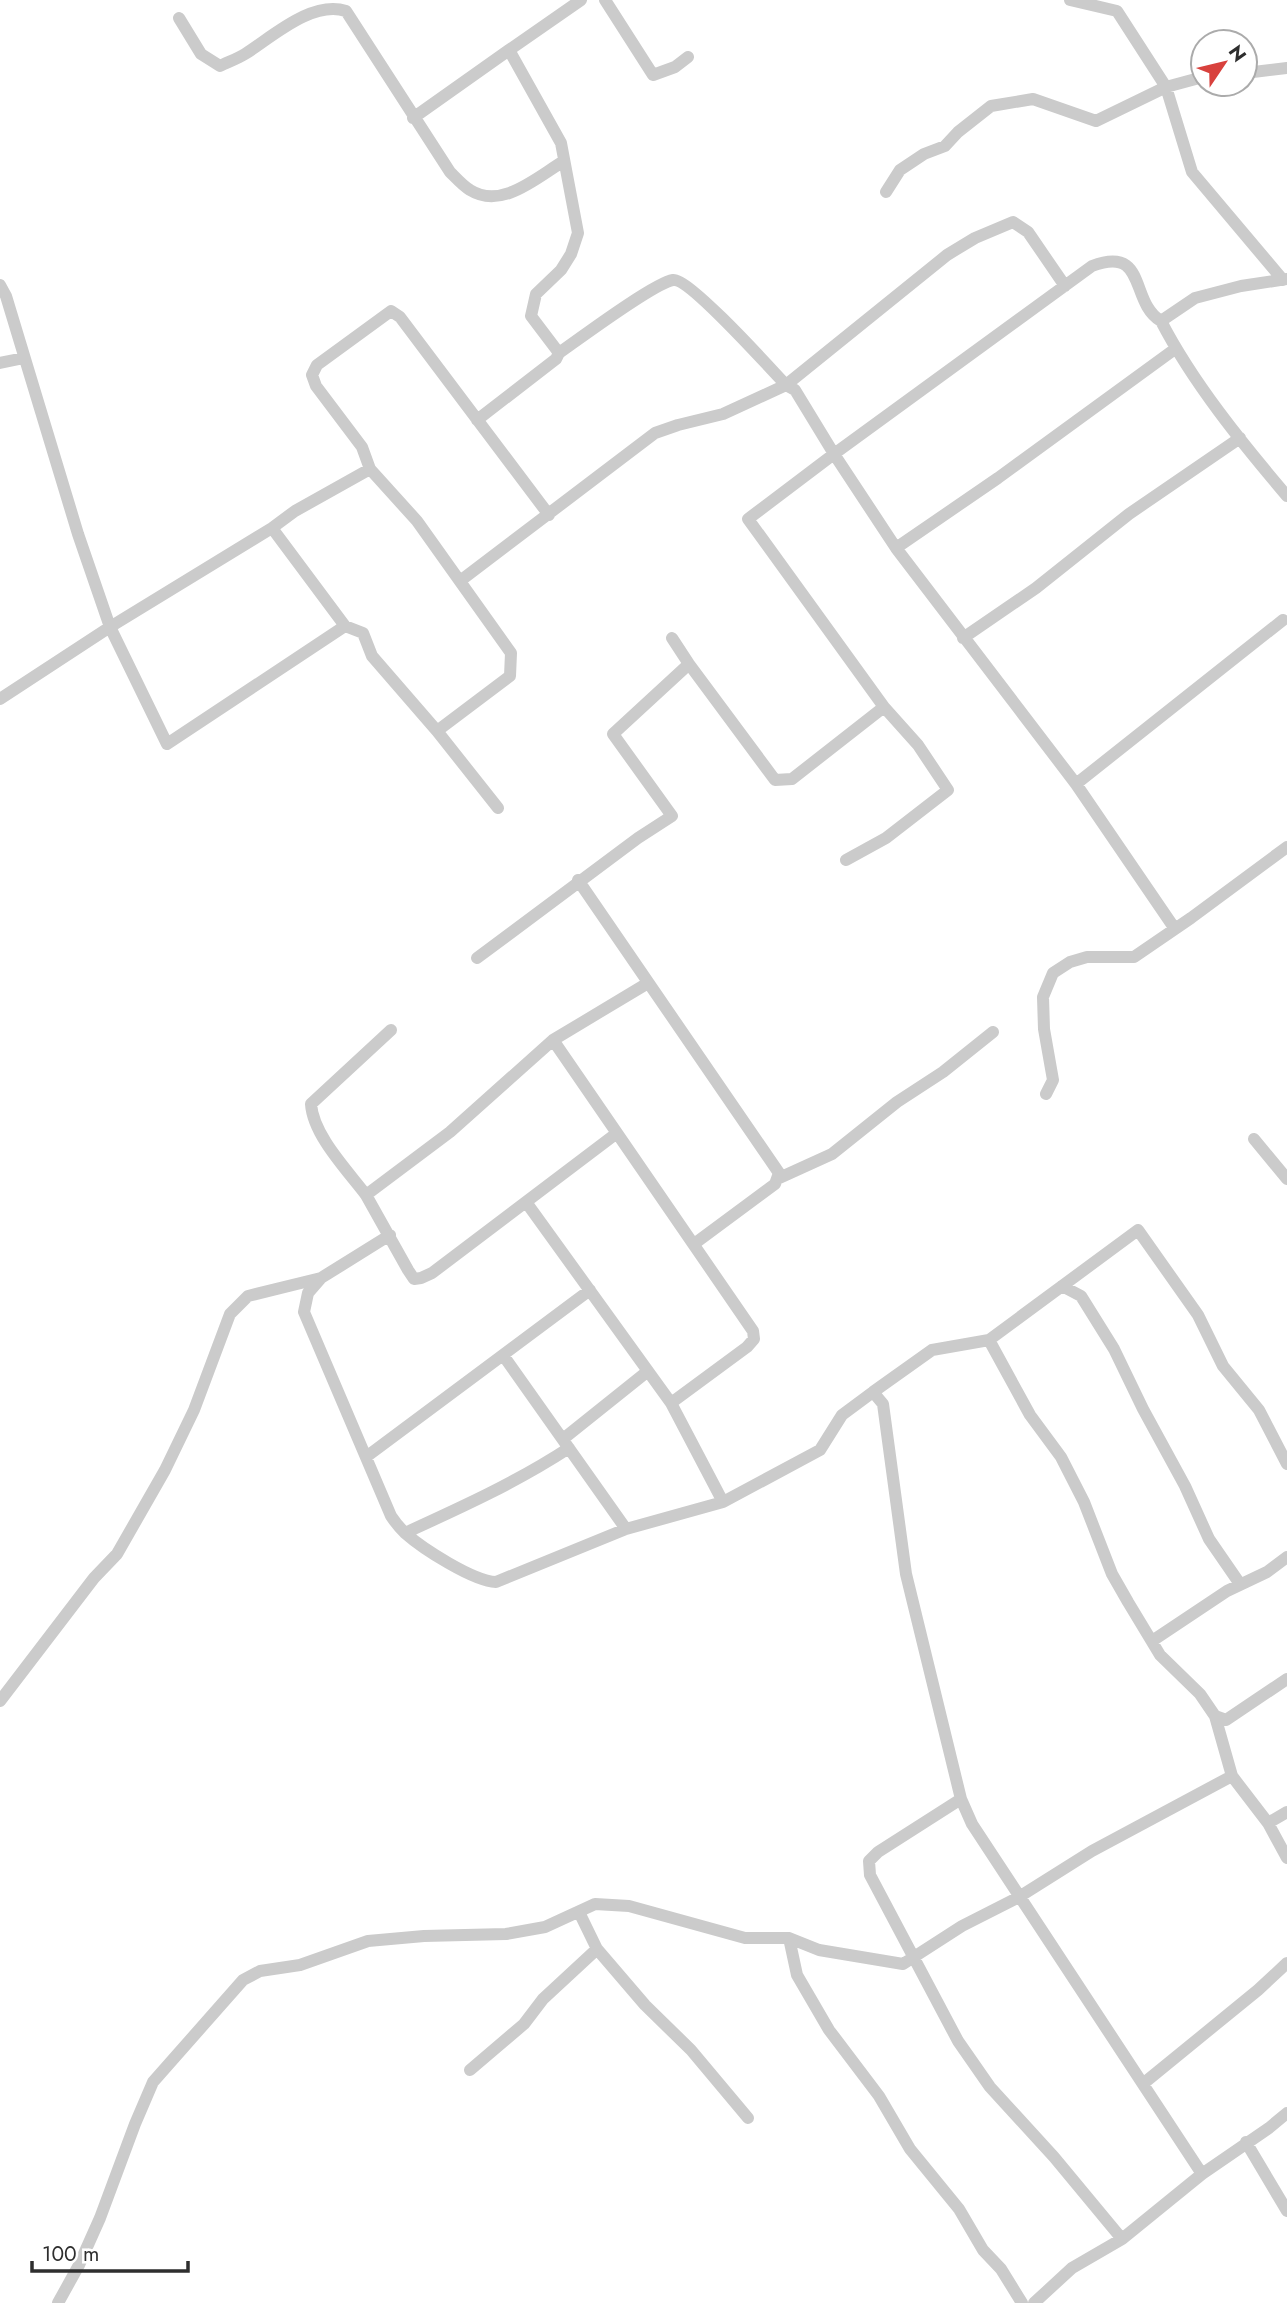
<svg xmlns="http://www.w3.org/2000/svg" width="1287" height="2303" viewBox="0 0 1287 2303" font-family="Jost,sans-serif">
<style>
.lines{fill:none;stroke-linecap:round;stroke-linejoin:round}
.street{stroke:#cbcbcb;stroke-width:12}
</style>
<rect width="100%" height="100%" fill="#fff"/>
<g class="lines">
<path class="street" d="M605,0L653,75L675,67L688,57
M1070,0L1117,11L1166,87L1192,172L1283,280
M179,18L201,54L220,66C228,62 237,59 245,54C272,37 312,0 346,11L450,172C456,178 463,186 470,190C502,210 537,177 564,161
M509,50L581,0
M1245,73L1287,68
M413,118L509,50L561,143L578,233L571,254L561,270L536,294L531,316L559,353
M886,192L900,170L924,154L945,146L958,132L991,106L1033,99L1096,121L1166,87L1203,77
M0,285L6,296L78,534L110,627L167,744L345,626
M1161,321C1193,383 1242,443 1287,496
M0,363L24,358
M477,420L556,359L559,353C579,339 654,283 673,280C689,278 771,369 786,385L947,255L975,238L1013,222L1028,232L1065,286
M272,528L345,626L363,633L372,656L437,731L498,808
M896,548L998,478L1175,349
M460,581L655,433L678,425L723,414L786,385L795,390L834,454L896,548L1076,784L1175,929
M672,638L689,664L775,780L792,779L884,707
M963,638L1036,588L1129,514L1240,438
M0,699L110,627L272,528L295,511L370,469
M437,731L510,676L511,653L417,521L370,469L362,447L316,386L312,375L317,365L391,311L400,317L549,515
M1076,784L1283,620
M846,860L886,838L948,790L918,745L884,707L748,519L834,454L1092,266C1148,245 1129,302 1161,321L1195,298L1241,286L1287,279
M578,880L779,1173L775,1184L694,1244
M477,958L638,838L672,816L613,734L689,664
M553,1040L753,1331L754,1339L747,1347L671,1403
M1046,1094L1053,1080L1044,1029L1043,997L1053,973L1070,962L1087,957H1134L1191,918L1287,847
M617,1133L432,1273L421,1278L414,1279L408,1270L366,1195L450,1132L553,1040L648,983
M1254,1139L1287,1179
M777,1179L832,1154L897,1102L943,1072L993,1032
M366,1195C347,1170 313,1135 311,1104L391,1030
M526,1202L671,1403L723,1502
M390,1235L321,1278L308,1293L304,1312L391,1516C395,1522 400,1528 405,1533C423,1549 473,1581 496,1582L626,1529L723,1502L820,1450L842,1415L873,1392L883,1404L906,1574L961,1799L972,1824L1202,2174
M1062,1286L1081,1296L1114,1349L1143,1409L1185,1486L1209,1539L1240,1584
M989,1340L1030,1415L1061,1457L1084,1502L1112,1574L1128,1602L1160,1655L1200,1694L1215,1716L1232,1776L1268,1823L1287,1858
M503,1355L626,1529
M873,1392L932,1350L989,1340L1138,1230L1198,1315L1223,1366L1259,1410L1287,1464
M563,1439L648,1371
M366,1457L590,1290
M405,1533C462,1507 517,1482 569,1448
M1152,1641L1227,1591L1267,1572L1287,1557
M0,1701L94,1578L117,1554L165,1470L194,1410L230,1314L248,1296L321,1278
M1215,1716L1226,1720L1287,1679
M961,1799L878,1852L869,1861L870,1875L958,2041L990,2087L1054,2157L1122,2239
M1268,1823L1287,1812
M579,1912L597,1949L645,2005L691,2050L748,2118
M789,1938L797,1975L829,2030L879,2096L910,2149L959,2209L983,2250L1001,2269L1022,2303
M470,2070L524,2024L543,1999L597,1949
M1144,2083L1258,1990L1287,1963
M1246,2142L1287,2211
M58,2303L79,2265L100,2218L135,2124L153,2082L243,1980L260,1971L300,1965L368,1941L424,1936L506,1934L545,1927L595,1904L629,1906L745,1938H789L819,1950L903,1964L962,1926L1019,1897L1092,1851L1232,1776
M1034,2303L1072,2268L1122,2239L1202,2174L1269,2128L1287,2113"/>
</g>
<g transform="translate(1224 63) rotate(55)"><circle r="33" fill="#ffffff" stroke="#ababab" stroke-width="2"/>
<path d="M0-5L12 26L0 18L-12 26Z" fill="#d8413d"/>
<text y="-10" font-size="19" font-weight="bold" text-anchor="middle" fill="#2e2e2e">N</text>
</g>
<path d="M32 2261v10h156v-10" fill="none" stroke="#2e2e2e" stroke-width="3.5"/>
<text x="42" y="2261" font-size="21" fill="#2e2e2e" stroke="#ffffff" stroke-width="5" paint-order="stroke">100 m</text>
</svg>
